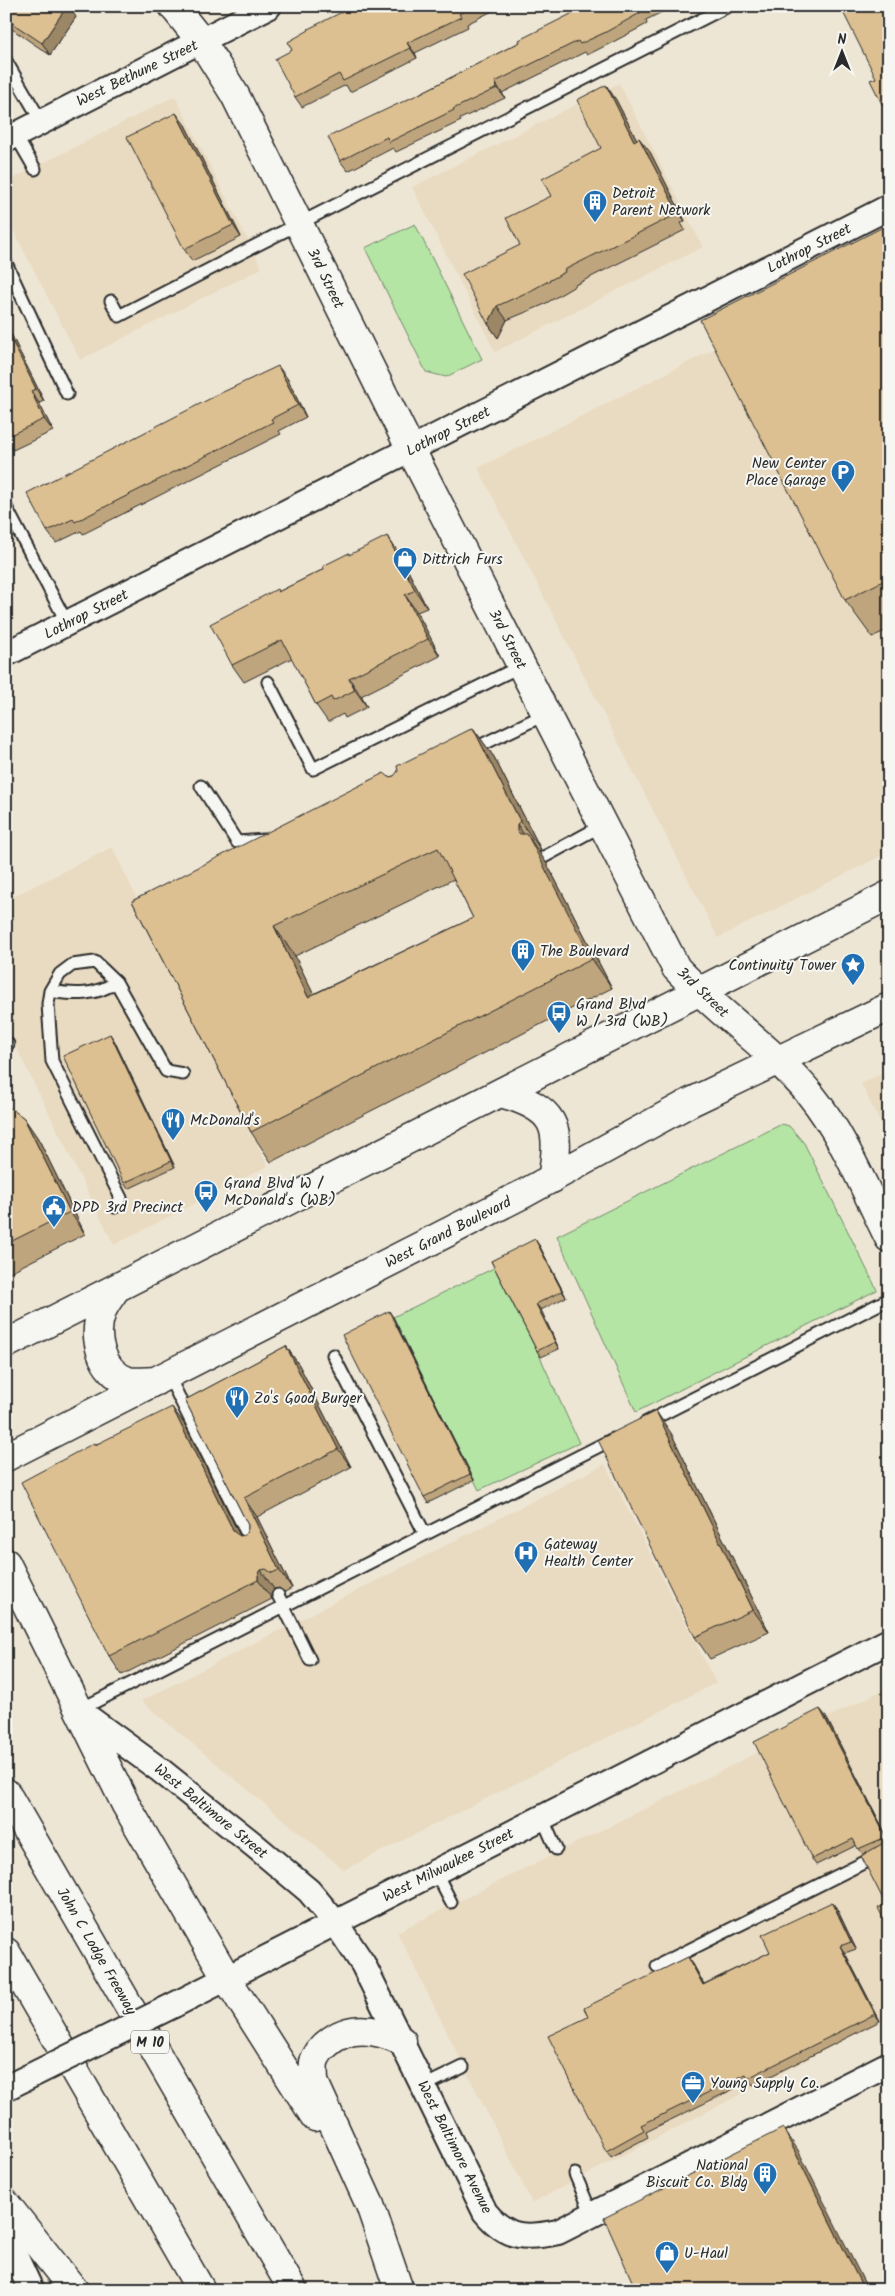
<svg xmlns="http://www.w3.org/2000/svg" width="895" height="2296" viewBox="0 0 895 2296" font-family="Kalam,sans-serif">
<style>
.built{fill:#e9dbc1}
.green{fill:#b4e5a5;stroke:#708868}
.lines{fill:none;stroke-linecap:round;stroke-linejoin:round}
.lane-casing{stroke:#2b2b2b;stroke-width:15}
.street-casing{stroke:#2b2b2b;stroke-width:28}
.secondary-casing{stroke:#2b2b2b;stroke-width:31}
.highway-casing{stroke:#2b2b2b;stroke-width:31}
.lane{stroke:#f6f6f2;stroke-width:11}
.street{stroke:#f6f6f2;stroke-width:24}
.secondary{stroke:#f6f6f2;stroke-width:28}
.highway{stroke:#f6f6f2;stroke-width:28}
.street-bridge-casing{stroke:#2b2b2b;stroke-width:28;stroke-linecap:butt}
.street-bridge{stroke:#f6f6f2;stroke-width:24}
.wall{fill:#bea57d;stroke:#2b2b2b;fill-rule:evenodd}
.shaded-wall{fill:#9b8666;stroke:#2b2b2b}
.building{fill:#ddc091;stroke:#2b2b2b;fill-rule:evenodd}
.labels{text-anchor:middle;stroke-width:4;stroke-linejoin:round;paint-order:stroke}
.shield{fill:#f6f6f2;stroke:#686867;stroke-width:1}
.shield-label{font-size:14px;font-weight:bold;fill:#2b2b2b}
.street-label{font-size:15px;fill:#2b2b2b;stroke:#f6f6f2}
.poi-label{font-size:15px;fill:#2b2b2b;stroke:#f6f6f2;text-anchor:start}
</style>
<rect width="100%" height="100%" fill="#eee6d5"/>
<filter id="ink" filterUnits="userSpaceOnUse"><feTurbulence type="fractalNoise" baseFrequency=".02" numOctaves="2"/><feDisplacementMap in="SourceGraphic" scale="10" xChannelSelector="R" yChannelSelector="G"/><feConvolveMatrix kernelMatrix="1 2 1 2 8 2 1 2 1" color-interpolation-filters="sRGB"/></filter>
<g filter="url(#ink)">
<path class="built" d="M619,83L703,247L495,352L412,187Z
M175,96L262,268L80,360L6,216V182Z
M889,261V852L718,938L478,468Z
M112,847L268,1166L114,1245L6,1027V900Z
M889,1070V1141L861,1084Z
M605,1464L716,1683L344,1870L141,1701Z
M889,1687V2017L532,2203L397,1932Z"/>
<path class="green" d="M415,224L482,359L446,377L426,372L365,248Z
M782,1124L789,1126L804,1143L877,1290L636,1412L557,1236Z
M496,1267L532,1339L579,1443L479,1490L393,1317Z"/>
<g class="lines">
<defs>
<path id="lane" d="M6,61L41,121
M16,136L35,169
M6,263L67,394
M111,301L119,316L245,251L728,6
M6,507L67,623
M268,682L313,769L521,666
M471,750L546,714
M201,786L237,842L264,840
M544,857L603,825
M50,991C74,995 96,996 116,982
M6,1042L8,1044
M115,1207L121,1198L52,1061L48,1004L50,991L60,974L72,965L95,962L116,982L166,1071L183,1074
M333,1355L425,1534
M168,1375L253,1546
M645,1423L889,1299
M278,1595L310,1660
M79,1710L613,1439
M542,1817L556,1849
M435,1871L451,1902
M657,1966L889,1850
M424,2086L463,2067
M575,2174L592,2215"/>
<path id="street" d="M6,140L269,6
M6,654L889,207
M78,1710L160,1770L254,1845L309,1891L335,1922L363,1964L485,2212C507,2239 526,2239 558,2232L889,2064
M174,2005L889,1641
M6,2236L31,2290"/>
<path id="secondary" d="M173,6L201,41L235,95L411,450L676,968C718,1013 770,1047 810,1094C844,1136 865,1190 889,1238
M501,1093C555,1108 562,1125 552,1179
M116,1288C112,1295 105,1303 102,1311C92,1336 101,1372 128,1381C136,1383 148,1381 156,1381
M6,1344L889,895
M6,1457L525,1193L689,1103L889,1007
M6,1563L126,1805L226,1977"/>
<path id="highway" d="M6,1793L293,2290
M6,1952L201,2290
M226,1977L315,2117
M6,2204L74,2290
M399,2290L370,2205L314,2082C314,2076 313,2068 314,2062C316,2055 322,2047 328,2043C350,2024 377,2029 402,2041"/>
</defs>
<use href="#lane" class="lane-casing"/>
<use href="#street" class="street-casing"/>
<use href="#secondary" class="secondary-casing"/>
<use href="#highway" class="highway-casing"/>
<use href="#lane" class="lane"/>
<use href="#street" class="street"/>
<use href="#secondary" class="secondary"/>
<use href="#highway" class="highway"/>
<defs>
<path id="street-bridge" d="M8,2087L174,2005"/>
</defs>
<use href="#street-bridge" class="street-bridge-casing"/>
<use href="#street-bridge" class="street-bridge"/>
</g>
<path class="wall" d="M6,6L76,17L50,55L6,25Z
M354,6H502L467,24L468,27L415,53L417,58L350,92L346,85L302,107L295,97L292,50Z
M587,6H674L646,20L647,24L613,42L587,55L585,52L502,93L505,98L460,119L461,121L396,152L393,148L348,171L340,161L419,94L520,42Z
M889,6V113L882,104L876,78Z
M606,85L616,100L637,140L650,152L685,221L681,223L685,230L575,285V286L543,305L507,320L498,338L488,324L520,245L551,196L601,148Z
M185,125L241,237L192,261L184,249Z
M889,224V629L872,637L845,600Z
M6,324L44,401L39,403L53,431L13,450L6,441Z
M287,378L306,417L279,431L281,434L83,534L81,531L56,543L47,531Z
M399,553L427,608L417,612L440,656L361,696L367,707L345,718L343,714L328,722L316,705L292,658L244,682L232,665L278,592L324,569L350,555Z
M473,728L494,757L541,850L539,852L547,864L612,988L271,1162L251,1132L132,901L389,777L394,776ZM454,879L473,918L313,994L295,956Z
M114,1040L175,1167L128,1189L124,1183Z
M6,1106L24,1118L39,1140L85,1234L6,1274Z
M539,1245L566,1297L541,1310L559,1349L541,1357L537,1351L491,1261Z
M393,1317L474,1480L428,1503L424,1497Z
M286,1346L299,1365L351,1467L257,1517L292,1588L285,1592L279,1588L274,1589L271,1594L272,1599L122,1675L109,1656L95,1444L185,1425L240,1536L245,1535L248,1529V1525L185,1400Z
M671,1433L769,1632L710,1659L695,1637Z
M825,1715L889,1840V1929L886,1905L867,1853L863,1855L857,1845L816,1865L812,1859Z
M832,1902L837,1909L856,1949L845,1953L880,2021L753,2085L750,2081L646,2132L648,2137L611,2157L606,2151L693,1964L704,1984L770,1952Z"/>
<path class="shaded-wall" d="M67,6H69L76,17L50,55L42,43Z
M407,43L415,53L417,58L410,48Z
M495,82L502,93L505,98L497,88Z
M606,85L616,100L645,155L634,141Z
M176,113L185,125L241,237L233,225Z
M639,138L650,152L685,221L675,207Z
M497,306L507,320L498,338L488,324Z
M6,324L44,401L36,389L6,329Z
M278,366L287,378L306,417L298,405Z
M31,391L39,403L53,431L44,419Z
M387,536L399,553L427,608L415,590Z
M405,595L417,612L440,656L428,639Z
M349,678L361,696L367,707L355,690Z
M473,728L494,757L541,850L520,821Z
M517,824L535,851L527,834L547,864L612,988L592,959L517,831Z
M274,926L295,956L329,1026L308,997Z
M110,1034L114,1040L175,1167L171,1161Z
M24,1118L39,1140L85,1234L70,1212Z
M535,1239L539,1245L566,1297L562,1291Z
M536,1304L541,1310L559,1349L555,1342Z
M389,1311L393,1317L474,1480L470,1474Z
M286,1346L299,1365L351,1467L338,1449Z
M172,1407L185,1425L247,1550L234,1532Z
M656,1411L671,1433L769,1632L753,1610Z
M244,1498L257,1517L292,1588L279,1570Z
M261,1570L274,1589L271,1594L272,1599L258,1580V1575Z
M820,1709L825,1715L889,1841L886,1837Z
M832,1902L837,1909L856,1949L851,1942Z
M840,1946L845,1953L880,2021L875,2014Z
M688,1957L693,1964L708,1992L703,1985Z
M783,2128L798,2150L868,2290H864Z"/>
<path class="building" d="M6,6H67L42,43L6,19Z
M354,6H474L459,14L461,17L407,43L410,48L343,81L339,74L295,97L275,59L292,50L288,42L309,30L308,29Z
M587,6H646L638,10L640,13L606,32L580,44L578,41L495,82L497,88L453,109L454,110L389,142L387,137L340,161L328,137L419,94L520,42L519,40Z
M840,6H889V103L888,101L882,104L870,80L876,78Z
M606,85L634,141L639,138L675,207L671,209L675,215L564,270L565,272L532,290L497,306L488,324L462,274L520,245L506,218L551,196L542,179L601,148L577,100Z
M176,113L233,225L184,249L127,137Z
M889,224V578L845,600L700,320Z
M6,329L36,389L31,391L44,419L6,437Z
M278,366L298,405L271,419L273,422L75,522L73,519L47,531L27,493L221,393Z
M387,536L415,590L405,595L428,639L349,678L355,690L333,701L331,697L316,705L282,640L232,665L210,624L277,589L278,592L324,569L323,566L349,553V555Z
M473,728L520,821L517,824V831L520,834H527L592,959L251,1132L132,901L384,773L389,777L394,776L398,771L397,766ZM438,848L473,918L308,997L274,926Z
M110,1034L171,1161L124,1183L63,1056Z
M6,1106L9,1107L24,1118L70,1212L6,1244Z
M535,1239L562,1291L536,1304L555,1342L537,1351L491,1261Z
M389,1311L470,1474L424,1497L342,1335Z
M286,1346L338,1449L244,1498L279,1570L272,1573L266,1569L261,1570L258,1575V1580L109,1656L21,1482L94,1443L95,1445L172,1407L234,1532L240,1536L245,1535L248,1529V1525L185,1400Z
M656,1411L753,1610L695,1637L598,1440Z
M820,1709L886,1837L858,1849L853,1839L812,1859L754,1742Z
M887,1841L889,1844V1929L878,1908L886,1905L861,1856Z
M832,1902L851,1942L840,1946L875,2014L748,2078L746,2074L641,2125L644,2130L606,2151L548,2036L588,2017L584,2008L688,1957L703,1985L770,1952L762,1935Z
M783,2128L864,2290H636L604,2218Z"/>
</g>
<defs>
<symbol id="building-pin" viewBox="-11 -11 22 30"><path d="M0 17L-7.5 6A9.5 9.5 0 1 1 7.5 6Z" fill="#1f6fb2" stroke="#f6f6f2"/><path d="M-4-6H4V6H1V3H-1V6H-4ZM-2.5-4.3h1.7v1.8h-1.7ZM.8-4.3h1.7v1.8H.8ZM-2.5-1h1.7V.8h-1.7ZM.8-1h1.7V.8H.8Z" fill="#fff"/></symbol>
<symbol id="parking-pin" viewBox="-11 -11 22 30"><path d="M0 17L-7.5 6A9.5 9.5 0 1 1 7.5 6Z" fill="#1f6fb2" stroke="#f6f6f2"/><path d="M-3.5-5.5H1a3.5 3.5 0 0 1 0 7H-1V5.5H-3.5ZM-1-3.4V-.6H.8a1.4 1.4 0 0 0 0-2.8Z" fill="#fff"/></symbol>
<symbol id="shop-pin" viewBox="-11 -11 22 30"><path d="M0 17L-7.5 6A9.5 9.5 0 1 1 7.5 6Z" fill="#1f6fb2" stroke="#f6f6f2"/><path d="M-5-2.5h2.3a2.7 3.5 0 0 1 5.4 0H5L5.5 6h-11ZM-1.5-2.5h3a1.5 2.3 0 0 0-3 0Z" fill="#fff"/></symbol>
<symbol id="sight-pin" viewBox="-11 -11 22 30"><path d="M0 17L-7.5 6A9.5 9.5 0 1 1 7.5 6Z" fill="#1f6fb2" stroke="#f6f6f2"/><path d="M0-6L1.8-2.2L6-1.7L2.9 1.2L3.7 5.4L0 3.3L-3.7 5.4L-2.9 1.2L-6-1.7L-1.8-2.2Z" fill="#fff"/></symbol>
<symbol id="bus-pin" viewBox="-11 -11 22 30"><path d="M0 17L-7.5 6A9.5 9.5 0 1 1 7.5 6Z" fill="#1f6fb2" stroke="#f6f6f2"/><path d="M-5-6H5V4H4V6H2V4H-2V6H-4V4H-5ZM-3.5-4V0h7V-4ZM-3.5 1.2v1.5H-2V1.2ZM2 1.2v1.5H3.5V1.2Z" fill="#fff"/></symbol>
<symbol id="restaurant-pin" viewBox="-11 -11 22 30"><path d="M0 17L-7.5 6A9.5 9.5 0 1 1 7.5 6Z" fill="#1f6fb2" stroke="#f6f6f2"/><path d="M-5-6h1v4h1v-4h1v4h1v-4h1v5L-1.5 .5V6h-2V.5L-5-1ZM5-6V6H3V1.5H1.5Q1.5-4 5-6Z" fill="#fff"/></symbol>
<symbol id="civic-pin" viewBox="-11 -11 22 30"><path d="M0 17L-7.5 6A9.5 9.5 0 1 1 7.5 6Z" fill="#1f6fb2" stroke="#f6f6f2"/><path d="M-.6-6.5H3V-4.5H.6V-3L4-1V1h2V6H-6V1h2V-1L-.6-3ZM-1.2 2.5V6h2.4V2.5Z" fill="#fff"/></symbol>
<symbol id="hospital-pin" viewBox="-11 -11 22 30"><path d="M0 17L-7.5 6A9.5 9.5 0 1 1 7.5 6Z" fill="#1f6fb2" stroke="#f6f6f2"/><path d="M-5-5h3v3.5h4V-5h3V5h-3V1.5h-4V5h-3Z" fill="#fff"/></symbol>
<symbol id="office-pin" viewBox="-11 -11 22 30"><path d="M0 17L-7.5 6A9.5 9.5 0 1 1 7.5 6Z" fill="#1f6fb2" stroke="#f6f6f2"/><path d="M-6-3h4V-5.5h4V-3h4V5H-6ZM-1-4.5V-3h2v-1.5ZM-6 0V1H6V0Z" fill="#fff"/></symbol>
</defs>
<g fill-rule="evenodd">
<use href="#building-pin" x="581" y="188" width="28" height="38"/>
<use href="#parking-pin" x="829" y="458" width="28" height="38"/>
<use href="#shop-pin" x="391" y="545" width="28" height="38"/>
<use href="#building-pin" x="509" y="937" width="28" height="38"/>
<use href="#sight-pin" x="839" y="951" width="28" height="38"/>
<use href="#bus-pin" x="545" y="999" width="28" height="38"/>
<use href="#restaurant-pin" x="159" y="1106" width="28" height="38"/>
<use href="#bus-pin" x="192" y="1178" width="28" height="38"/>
<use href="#civic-pin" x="40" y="1193" width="28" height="38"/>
<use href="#restaurant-pin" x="223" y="1384" width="28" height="38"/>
<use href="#hospital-pin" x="512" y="1539" width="28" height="38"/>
<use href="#office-pin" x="679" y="2069" width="28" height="38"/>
<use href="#building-pin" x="751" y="2160" width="28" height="38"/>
<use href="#shop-pin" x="653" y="2239" width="28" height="38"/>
</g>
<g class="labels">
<rect class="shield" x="131" y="2030.5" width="38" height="23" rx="4"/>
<g class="shield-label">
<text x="150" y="2047">M 10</text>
</g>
<g class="street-label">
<text transform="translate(137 73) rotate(-26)" y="5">West Bethune Street</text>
<text transform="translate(809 248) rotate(-27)" y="5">Lothrop Street</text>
<text transform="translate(326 278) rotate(64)" y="5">3rd Street</text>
<text transform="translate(448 431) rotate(-27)" y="5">Lothrop Street</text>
<text transform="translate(86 614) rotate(-27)" y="5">Lothrop Street</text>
<text transform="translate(508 639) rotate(63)" y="5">3rd Street</text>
<text transform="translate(703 992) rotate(44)" y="5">3rd Street</text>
<text transform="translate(448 1232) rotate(-27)" y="5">West Grand Boulevard</text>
<text transform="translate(211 1811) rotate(39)" y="5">West Baltimore Street</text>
<text transform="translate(448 1865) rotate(-27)" y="5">West Milwaukee Street</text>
<text transform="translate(97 1951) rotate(60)" y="5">John C Lodge Freeway</text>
<text transform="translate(455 2147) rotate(63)" y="5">West Baltimore Avenue</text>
</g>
<g class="poi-label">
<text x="612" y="198">Detroit<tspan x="612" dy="17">Parent Network</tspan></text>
<text x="826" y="468" text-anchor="end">New Center<tspan x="826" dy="17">Place Garage</tspan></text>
<text x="422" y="564">Dittrich Furs</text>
<text x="540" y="956">The Boulevard</text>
<text x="836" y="970" text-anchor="end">Continuity Tower</text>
<text x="576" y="1009">Grand Blvd<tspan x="576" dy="17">W / 3rd (WB)</tspan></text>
<text x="190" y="1125">McDonald's</text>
<text x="224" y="1188">Grand Blvd W /<tspan x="224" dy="17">McDonald's (WB)</tspan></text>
<text x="72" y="1212">DPD 3rd Precinct</text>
<text x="254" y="1403">Zo's Good Burger</text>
<text x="544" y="1549">Gateway<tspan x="544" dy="17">Health Center</tspan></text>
<text x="710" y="2088">Young Supply Co.</text>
<text x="748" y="2170" text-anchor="end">National<tspan x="748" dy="17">Biscuit Co. Bldg</tspan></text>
<text x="684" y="2258">U-Haul</text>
</g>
</g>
<rect width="895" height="2296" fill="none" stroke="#f6f6f2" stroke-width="25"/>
<rect x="12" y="12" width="870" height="2271" fill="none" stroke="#2b2b2b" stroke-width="2" filter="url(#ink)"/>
<g transform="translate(842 52)" stroke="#f6f6f2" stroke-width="4" paint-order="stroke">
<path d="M0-4L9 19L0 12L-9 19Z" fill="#2b2b2b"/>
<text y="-8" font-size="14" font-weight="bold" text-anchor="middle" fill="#2b2b2b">N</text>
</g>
</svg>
